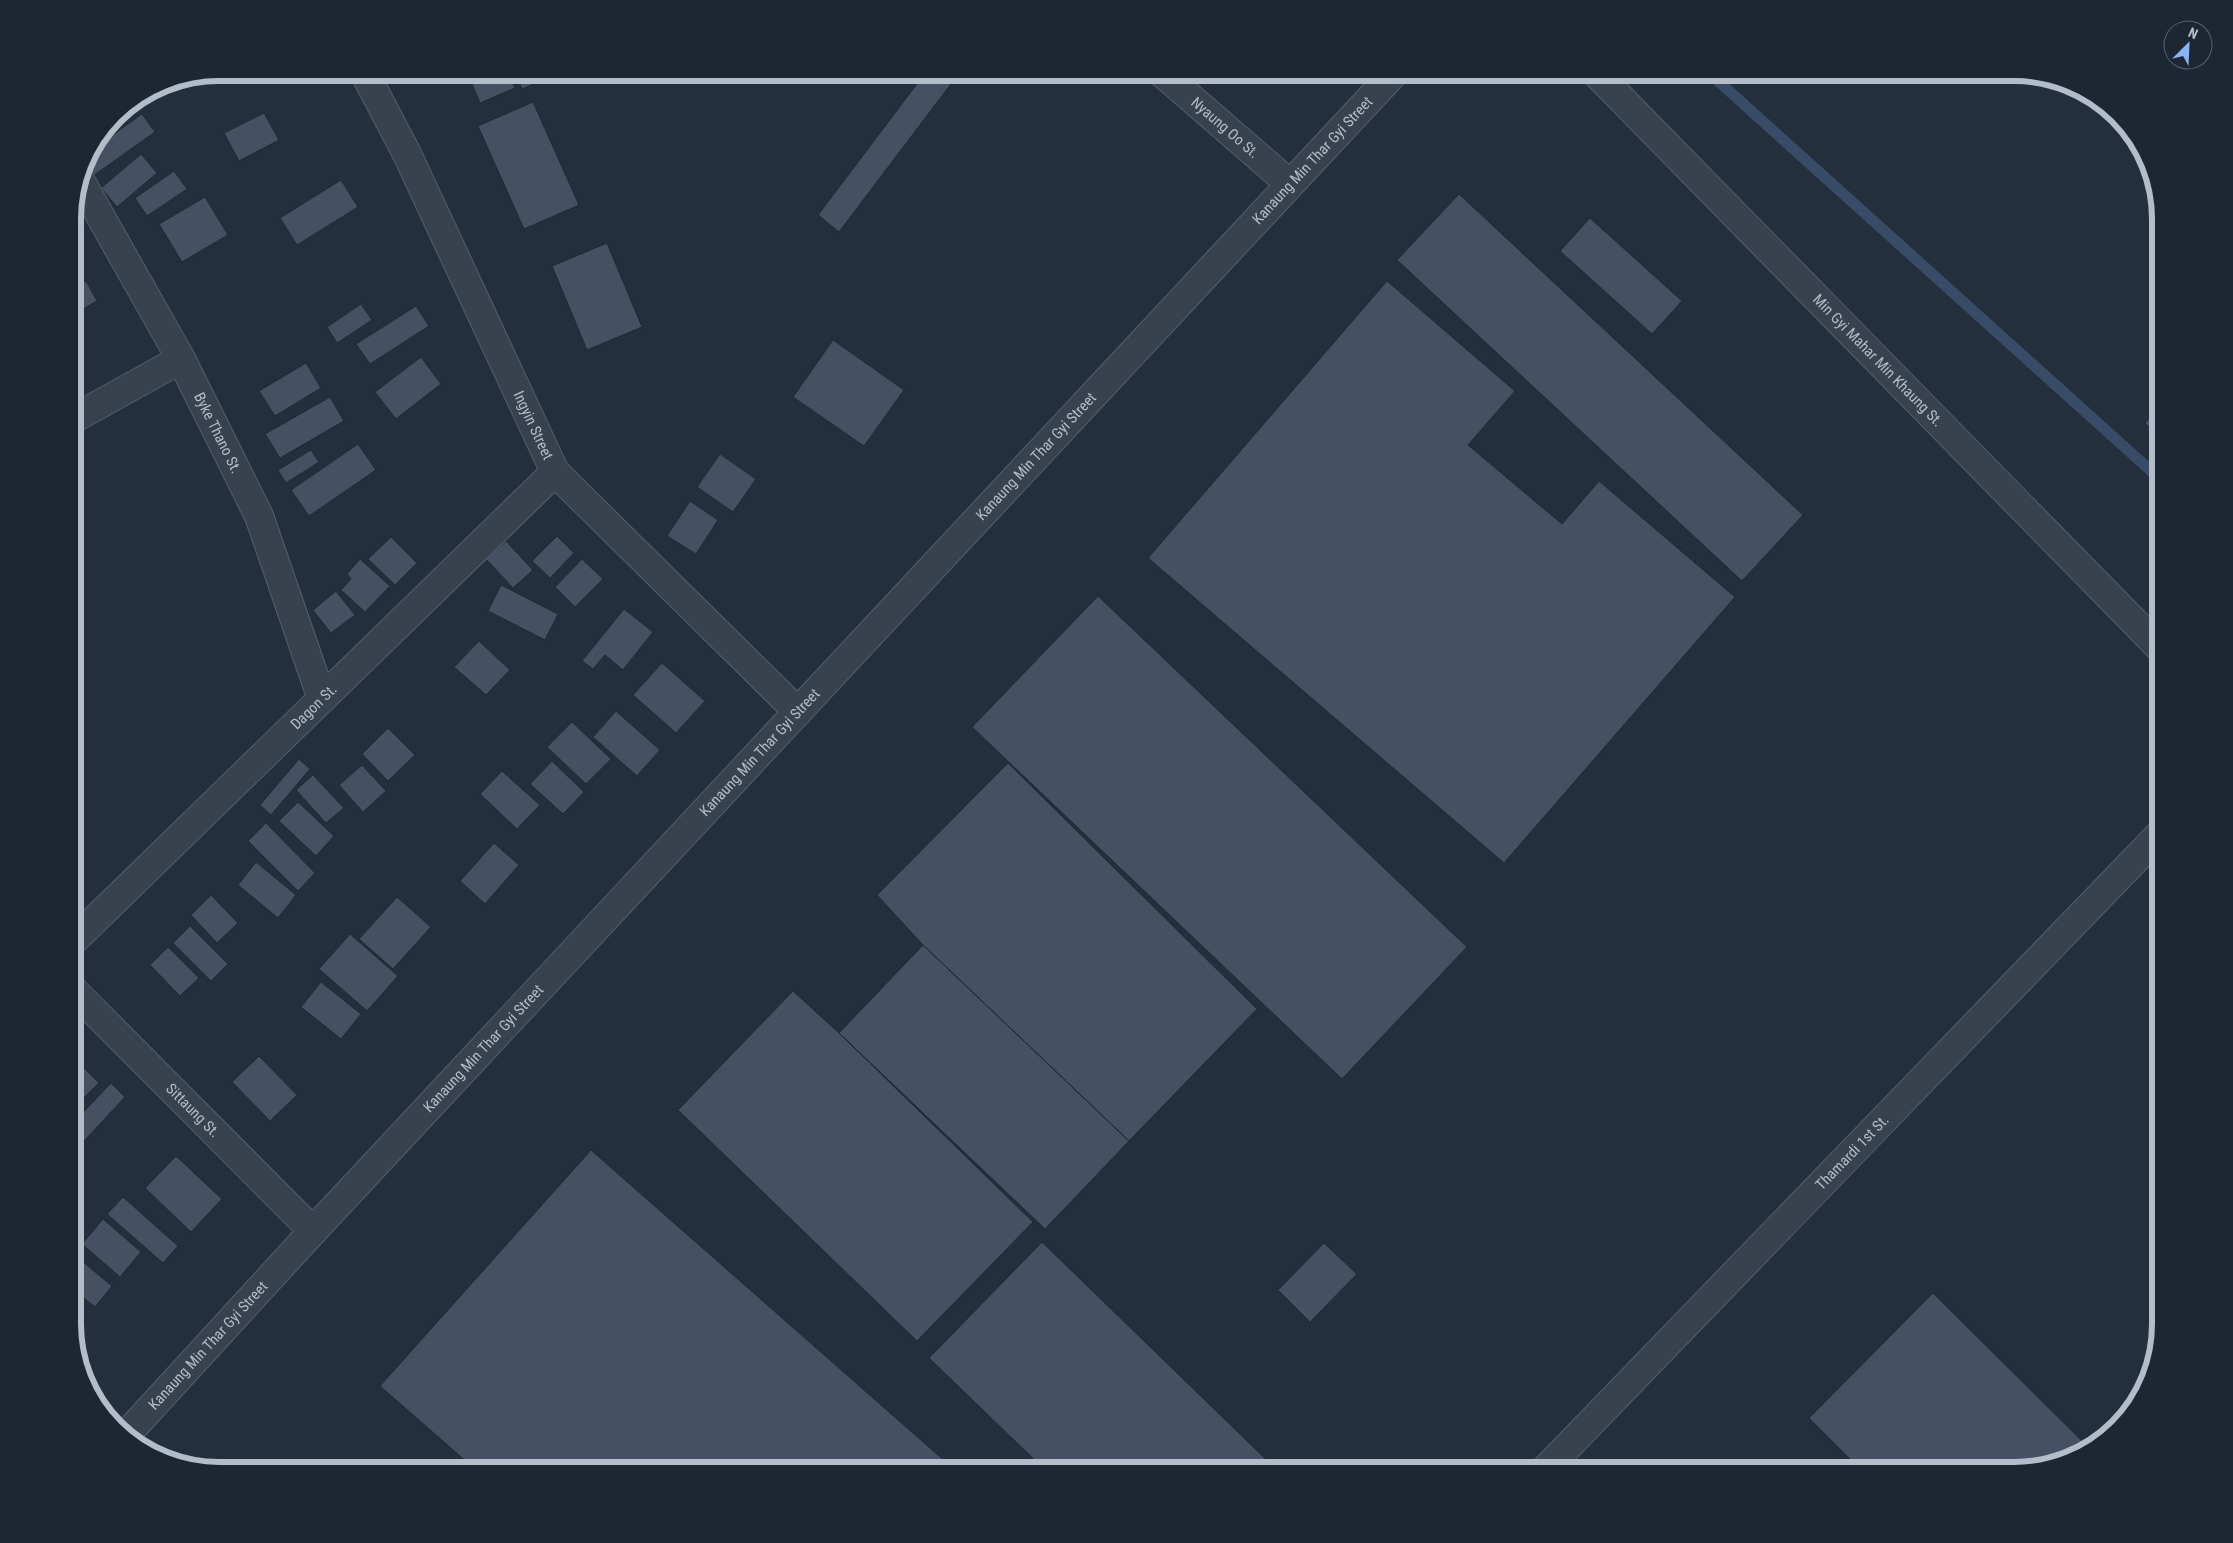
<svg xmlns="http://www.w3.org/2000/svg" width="2233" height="1543" viewBox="0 0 2233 1543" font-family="'Roboto Condensed',sans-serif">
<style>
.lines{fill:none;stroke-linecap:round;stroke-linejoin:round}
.stream{stroke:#394c67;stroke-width:11}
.building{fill:#455162;stroke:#1f2835}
.minor-casing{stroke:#565f6c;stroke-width:30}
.minor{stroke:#38414e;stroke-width:28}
.labels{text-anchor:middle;stroke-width:4.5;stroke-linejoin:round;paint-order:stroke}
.street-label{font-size:15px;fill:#b4bcc9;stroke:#1d2633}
.rim{fill:none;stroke:#b4bcc9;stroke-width:6}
</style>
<rect width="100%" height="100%" fill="#242f3e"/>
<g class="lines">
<path class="stream" d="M1708,72L2160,479"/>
</g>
<path class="building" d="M467,72H508L515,88L480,103Z
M515,72H542L545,79L522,89Z
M926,72H960L839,232L818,215Z
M144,97L148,103L104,133L116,115Z
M533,102L579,205L524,229L478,126Z
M264,113L279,140L239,161L224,133Z
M142,114L155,132L93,176L84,163L94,148Z
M141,154L157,173L117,207L101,188Z
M174,171L187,189L147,216L135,198Z
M341,180L358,207L297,245L280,218Z
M1459,194L1803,515L1742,581L1397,260Z
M205,197L228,235L182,262L159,224Z
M1590,218L1682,301L1652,334L1560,251Z
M607,243L642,327L587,350L552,266Z
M86,281L97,301L76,313L73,306V287Z
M1387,281L1515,391L1468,445L1562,524L1599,481L1735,597L1504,863L1148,558Z
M361,304L372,320L337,343L327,327Z
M416,306L429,326L370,364L356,344Z
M73,321L80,340L73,343Z
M833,340L904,390L864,446L793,397Z
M421,357L441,384L396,419L375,392Z
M306,363L321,388L275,416L259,391Z
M330,397L344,421L280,458L265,434Z
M2160,406V437L2145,423Z
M358,444L376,470L309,516L291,490Z
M311,450L319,462L286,483L278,470Z
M720,454L756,479L733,512L697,487Z
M690,501L718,520L696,554L667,536Z
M557,536L574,553L550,578L532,561Z
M391,537L417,563L395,585L368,559Z
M506,541L533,570L513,588L486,559Z
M360,559L390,586L365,612L341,590L351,579L347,574Z
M582,559L603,579L575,607L555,587Z
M501,585L558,614L545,640L488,611Z
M336,591L355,615L331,633L313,610Z
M1098,596L1467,947L1342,1079L972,727Z
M624,609L653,632L623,670L605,655L593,669L582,661Z
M479,641L510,670L486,695L454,667Z
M662,663L705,701L676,733L633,695Z
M616,711L660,750L637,776L593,737Z
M572,722L611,759L586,784L547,747Z
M388,728L415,755L388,781L362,754Z
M299,759L310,769L271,815L260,805Z
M552,761L584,792L563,814L530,784Z
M1008,763L1257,1009L1129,1141L923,945L877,895Z
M362,765L386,791L363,812L339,785Z
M502,771L540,805L517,829L480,794Z
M313,775L344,808L326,823L296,790Z
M298,802L334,836L316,856L279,821Z
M266,823L315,873L298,891L248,841Z
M494,843L519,865L485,904L460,881Z
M256,862L296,895L278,918L238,885Z
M211,895L238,923L217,943L191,915Z
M397,897L431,927L393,969L359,939Z
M190,926L228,964L211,981L173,943Z
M350,934L398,976L367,1011L319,969Z
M923,945L1129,1141L1045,1229L839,1033Z
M168,947L199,978L180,996L150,965Z
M321,982L361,1014L341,1039L301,1007Z
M793,991L839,1033L1033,1222L917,1341L678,1110Z
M259,1056L297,1095L270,1121L232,1082Z
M79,1063L99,1083L73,1108V1068Z
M111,1083L125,1097L73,1153V1123Z
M591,1150L955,1470H476L380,1386Z
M176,1156L222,1199L191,1232L145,1188Z
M123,1197L178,1246L163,1263L107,1214Z
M103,1219L141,1252L120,1277L82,1244Z
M1042,1242L1277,1470H1045L929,1358Z
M1324,1243L1357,1274L1310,1322L1278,1290Z
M76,1256L112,1286L95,1307L73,1289V1260Z
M1933,1293L2088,1447L2079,1455L2014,1470H1861L1809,1418Z"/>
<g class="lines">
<defs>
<g id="minor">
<path id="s1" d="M364,72L407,154L555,472L798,712"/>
<path id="s2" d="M1161,72L1290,184"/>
<path id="s3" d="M1595,72L2160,648"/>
<path id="s4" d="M80,180L181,359L259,516L322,699"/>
<path d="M73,419L181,359"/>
<path id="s5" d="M73,941L555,472"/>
<path id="s6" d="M73,990L313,1231"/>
<path id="s7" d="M127,1434L313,1231L1395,72"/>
<path id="s8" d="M1545,1470L2160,834"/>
</g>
</defs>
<use href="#minor" class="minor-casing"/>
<use href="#minor" class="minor"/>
</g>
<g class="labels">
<g class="street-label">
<text dy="5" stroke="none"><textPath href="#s2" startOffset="85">Nyaung Oo St.</textPath></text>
<text dy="5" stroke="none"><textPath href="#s7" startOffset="1740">Kanaung Min Thar Gyi Street</textPath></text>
<text dy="5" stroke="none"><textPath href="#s3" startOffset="404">Min Gyi Mahar Min Khaung St.</textPath></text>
<text dy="5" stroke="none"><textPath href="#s1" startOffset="392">Ingyin Street</textPath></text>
<text dy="5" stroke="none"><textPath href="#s4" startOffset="288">Byke Thano St.</textPath></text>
<text dy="5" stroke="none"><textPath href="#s7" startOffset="1335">Kanaung Min Thar Gyi Street</textPath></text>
<text dy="5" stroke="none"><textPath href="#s5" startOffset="336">Dagon St.</textPath></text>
<text dy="5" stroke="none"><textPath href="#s7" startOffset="930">Kanaung Min Thar Gyi Street</textPath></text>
<text dy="5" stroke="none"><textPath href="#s7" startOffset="525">Kanaung Min Thar Gyi Street</textPath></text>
<text dy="5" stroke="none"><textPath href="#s6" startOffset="170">Sittaung St.</textPath></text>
<text dy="5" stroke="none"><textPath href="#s8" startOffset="442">Thamardi 1st St.</textPath></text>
<text dy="5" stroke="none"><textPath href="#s7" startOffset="120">Kanaung Min Thar Gyi Street</textPath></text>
</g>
</g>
<path d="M0 0H2233V1543H0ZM219 81H2014A138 138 0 0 1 2152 219V1324A138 138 0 0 1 2014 1462H219A138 138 0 0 1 81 1324V219A138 138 0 0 1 219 81Z" fill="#1d2633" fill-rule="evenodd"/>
<path class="rim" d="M219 81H2014A138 138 0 0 1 2152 219V1324A138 138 0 0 1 2014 1462H219A138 138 0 0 1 81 1324V219A138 138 0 0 1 219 81Z"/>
<g transform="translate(2188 45) rotate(24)"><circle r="24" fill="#1d2633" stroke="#59626f"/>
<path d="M0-4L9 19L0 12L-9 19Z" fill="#8ab4f8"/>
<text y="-8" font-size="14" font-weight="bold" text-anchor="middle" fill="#b4bcc9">N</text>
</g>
</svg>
